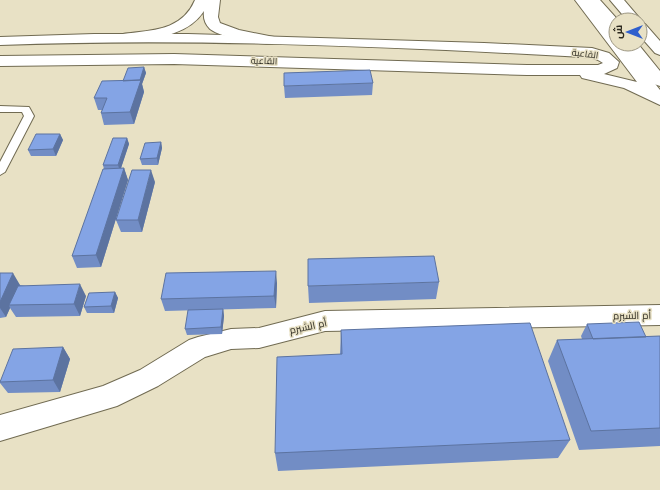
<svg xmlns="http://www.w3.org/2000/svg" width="660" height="490" viewBox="0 0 660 490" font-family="'Libre Baskerville',Cairo,serif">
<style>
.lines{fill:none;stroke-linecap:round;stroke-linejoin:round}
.lane-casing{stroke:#716b52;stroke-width:2}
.street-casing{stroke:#716b52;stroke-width:2}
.secondary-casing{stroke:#716b52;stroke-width:2}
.lane{fill:#fff;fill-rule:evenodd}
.street{fill:#fff;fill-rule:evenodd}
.secondary{fill:#fff;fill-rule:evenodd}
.wall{fill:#728dc5}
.shaded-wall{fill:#5c73a0}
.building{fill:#84a4e5;stroke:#5c73a0}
.labels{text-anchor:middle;stroke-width:3;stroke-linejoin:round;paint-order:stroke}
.far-street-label{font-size:9px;fill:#2c291f;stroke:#e8e1c5}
.street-label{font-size:10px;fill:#2c291f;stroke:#e8e1c5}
</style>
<rect width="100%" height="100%" fill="#e8e1c5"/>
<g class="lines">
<defs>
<path id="lane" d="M0,106L29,107L34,116L5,172L0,175V162L24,116L22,112H0Z"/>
<path id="street" d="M575,0H589L616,34V44H624L660,90V105L624,88L582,78L580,75H527L174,64L0,66V56L174,54L527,65H598L603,63C593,55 577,57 565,56C377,46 188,38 0,45V37L94,34H188L484,43L592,48L609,53L619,62L617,68L604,74L637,82Z
M660,305V325L325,331L259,348L231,349L205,357L158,386L117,406L0,441V415L103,386L140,370L189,340L198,337L231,329L259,328L325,311Z"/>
<path id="secondary" d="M195,0H220L218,17L220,23L239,30L274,37L276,40L274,43C261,46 220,37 210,29C205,24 203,18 204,11C186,38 152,38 123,42L118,41L116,38L118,35L123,34C152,30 182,31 195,0Z
M586,0H600L618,20H616V31L611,30Z
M610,0H624L641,20L640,21V20H627Z
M640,23L645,24L660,41V55L655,53L640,36Z
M623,44H638L660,71V86L654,84Z"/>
</defs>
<use href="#lane" class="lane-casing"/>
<use href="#street" class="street-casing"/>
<use href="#secondary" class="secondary-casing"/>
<use href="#lane" class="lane"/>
<use href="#street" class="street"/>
<use href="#secondary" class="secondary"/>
</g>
<path class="wall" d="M144,67L146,73L142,84L144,92L134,124L104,125L101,113L102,110H98L94,98Z
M373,83L372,95L285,98L284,86Z
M60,134L63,140L56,156H31L28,150Z
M127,138L129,144L121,168H124L128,180L101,267L77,268L72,256L104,169L103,165Z
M161,142L162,148L158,165H142L140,159Z
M155,182L142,232H121L116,220Z
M0,273L20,285L86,296L80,316L16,317L10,308L6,317L0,318Z
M439,282L436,299L309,303L308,286Z
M277,283L276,308L165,311L161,299Z
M115,292L118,298L114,313H87L84,307Z
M223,309L224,316L222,334L187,335L185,329Z
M587,324L646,337L660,336V446L579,450L548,361L557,340L582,339L581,336Z
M341,330L570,440L558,458L278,471L275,453L340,354Z
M63,347L70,359L60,392L8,393L0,383V381Z"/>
<path class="shaded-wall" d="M144,67L146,73L142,84L144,92L134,124L130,112Z
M60,134L63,140L56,156L53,149Z
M127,138L129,144L120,171L118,165Z
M161,142L162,148L158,165L157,158Z
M124,168L128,180L101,267L96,255Z
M151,170L155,182L142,232L138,220Z
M276,271L277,283L276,308L274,296Z
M13,273L20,285L9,305L10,308L6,317L0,308V302Z
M80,284L86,296L80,316L74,304Z
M115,292L118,298L114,313L111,306Z
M223,309L224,316L222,334L221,327Z
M63,347L70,359L60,392L53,380Z"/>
<path class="building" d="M144,67L140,80L123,81L128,68Z
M370,70L373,83L284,86V73Z
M141,80L130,112L101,113L107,98H94L102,81Z
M36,134H60L53,149L28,150Z
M113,138H127L118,165H103Z
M161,142L157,158L140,159L145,143Z
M124,168L96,255L72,256L103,169Z
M132,170H151L138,220H116Z
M434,256L439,282L308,286V259Z
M276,271L274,296L161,299L166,273Z
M0,273H13L0,302Z
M80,284L74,304L9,305L18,286Z
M115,292L111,306L84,307L89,293Z
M223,309L221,327L185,329L188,310Z
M639,322L646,337L593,339L587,324Z
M530,323L570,440L275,453L277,357L342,354L341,330Z
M660,336V428L591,431L557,340Z
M63,347L53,380L0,382L13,349Z"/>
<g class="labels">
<g class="far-street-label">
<text transform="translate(585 54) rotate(7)" y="3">القاعية</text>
<text transform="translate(264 61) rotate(2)" y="3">القاعية</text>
</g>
<g class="street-label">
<text transform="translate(632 315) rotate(-1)" y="4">أم الشبرم</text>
<text transform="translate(308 326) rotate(-12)" y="4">أم الشبرم</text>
</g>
</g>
<g transform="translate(628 32) rotate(270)"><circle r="19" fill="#e8e1c5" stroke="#9d9783"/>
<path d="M0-3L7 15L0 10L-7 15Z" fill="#2f5fcd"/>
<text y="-6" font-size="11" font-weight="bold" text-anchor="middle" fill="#2c291f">ش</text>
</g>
</svg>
